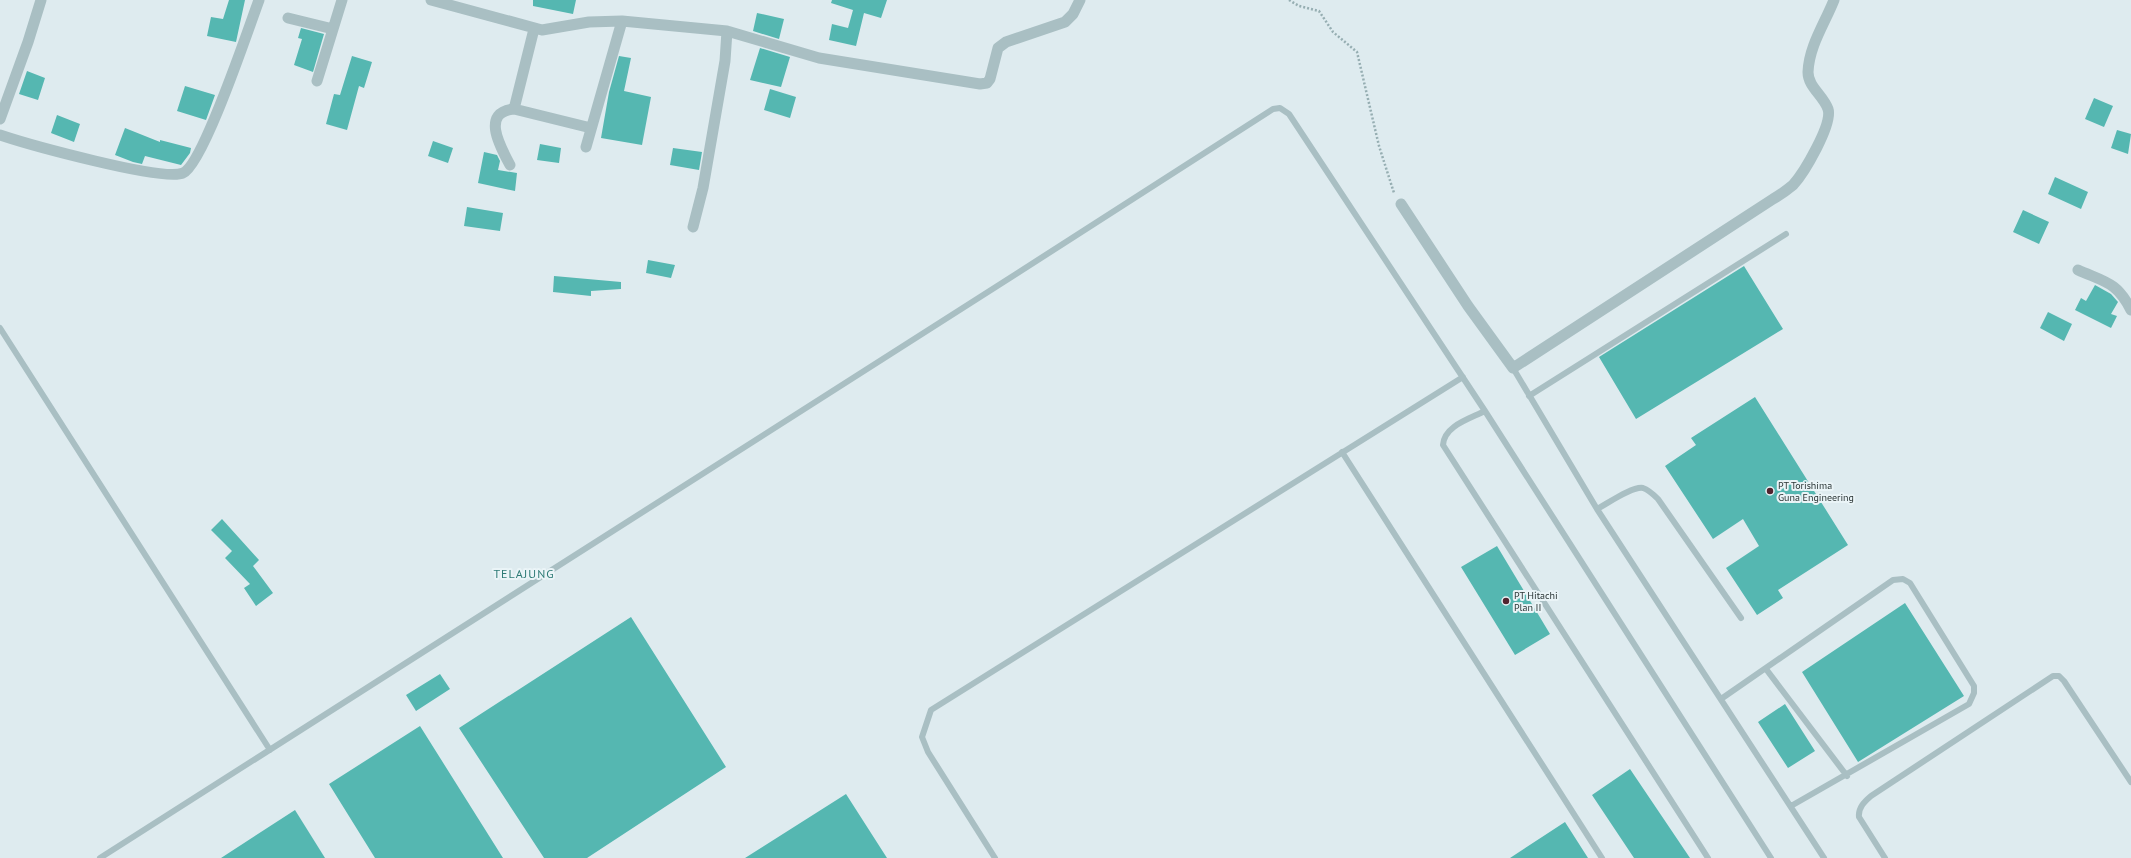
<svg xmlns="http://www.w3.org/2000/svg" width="2131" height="858" viewBox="0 0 2131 858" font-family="'PT Sans',sans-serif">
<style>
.building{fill:#55b7b1}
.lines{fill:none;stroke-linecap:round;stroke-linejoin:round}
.path{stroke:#96aeb2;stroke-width:2.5;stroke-dasharray:2 2;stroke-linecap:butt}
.service{stroke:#a9bfc3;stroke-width:6}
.minor{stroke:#a9bfc3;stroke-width:11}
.poi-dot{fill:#51242f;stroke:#eaf4f7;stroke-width:1.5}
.labels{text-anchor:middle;stroke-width:4;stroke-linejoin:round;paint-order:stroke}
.poi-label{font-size:10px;fill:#2a3535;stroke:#eaf4f7;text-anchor:start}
.quarter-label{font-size:12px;letter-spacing:1px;fill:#2d7a75;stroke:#eaf4f7}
</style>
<rect width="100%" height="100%" fill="#deebef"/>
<path class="building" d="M229,0H245L236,42L207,36L211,17L223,19Z
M533,0H576L573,14L533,6Z
M832,0H887L881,18L864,13L856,46L829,40L832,24L848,28L853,10L831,3Z
M757,13L784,19L779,39L753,31Z
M301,28L324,34L313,72L294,65L302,39L298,38Z
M760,48L790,57L781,87L750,80Z
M352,56L372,62L364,88L359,86L347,130L326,124L334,94L340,95Z
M619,56L631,58L624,91L651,97L642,145L601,138L609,92Z
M27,71L45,78L38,100L19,94Z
M185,86L215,95L206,120L177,111Z
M770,89L796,97L790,118L764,110Z
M2094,98L2113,106L2104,127L2085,119Z
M57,115L80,124L74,142L51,133Z
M125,128L160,142V140L191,148L190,153L181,165L145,156L142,164L133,162L115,155Z
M2117,130L2131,134L2128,154L2111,148Z
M433,141L453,148L448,163L428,156Z
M540,144L561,148L559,163L537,160Z
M673,148L702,152L699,170L670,165Z
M484,152L497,155L500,161L498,170L517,173L515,191L478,183Z
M2055,177L2088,192L2081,209L2048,194Z
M467,207L503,213L500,231L464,226Z
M2023,210L2049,222L2039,244L2013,232Z
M648,260L675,265L671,278L646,273Z
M1744,266L1783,329L1636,419L1599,357Z
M554,276L621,282V289L591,291V296L553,292Z
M2095,285L2111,294L2118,302L2111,314L2117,316L2111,328L2075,310L2081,298L2086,301Z
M2048,312L2072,324L2064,341L2040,328Z
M1755,397L1848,545L1778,590L1783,598L1757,615L1726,568L1759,546L1743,519L1713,539L1665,466L1696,445L1691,438Z
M222,519L259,560L253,566L273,593L256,606L244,588L250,584L225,558L232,551L211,530Z
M1497,546L1550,634L1515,655L1461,567Z
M1905,603L1964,696L1858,762L1802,672Z
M631,617L726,767L587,858H544L459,728Z
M440,674L450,689L416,711L406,695Z
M1785,704L1815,751L1788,768L1758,722Z
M420,726L503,858H375L329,784Z
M1630,769L1690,858H1634L1592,795Z
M846,794L887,858H745Z
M295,810L325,858H221Z
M1565,822L1588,858H1510Z"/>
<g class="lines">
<path class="path" d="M1289,0L1299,6L1319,11L1333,32L1357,52L1379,146L1394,193"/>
<path class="service" d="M0,328L270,750
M1513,368L1597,509L1824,858
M1529,396L1786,234
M1485,411C1469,419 1444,426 1443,445L1708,858
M1342,452L1602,858
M1597,509C1607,504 1632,486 1643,488C1649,490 1654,495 1658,499L1741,618
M1766,669L1847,776
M1721,699L1893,580L1903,579L1910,583L1974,686V693L1969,704L1791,806
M100,858C492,609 883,360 1273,109L1280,108L1289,114L1485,411L1771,858
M995,858L928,752L922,737L931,710L1463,377
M1885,858L1859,817C1858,808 1864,802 1871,796L2053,676H2059L2064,681L2131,782"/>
<path class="minor" d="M431,0L542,30L589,22L622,21L727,31L819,58L980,84L987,83L990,79L998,48L1006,42L1065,22L1073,14L1080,0
M288,18L333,29
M317,81L342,0
M514,109L534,29
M0,119L28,42L41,0
M0,135C27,144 163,182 183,173C203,165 249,27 259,0
M586,147L622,21
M510,165C501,148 480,112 514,109L591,128
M1401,204L1468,306L1513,368L1773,199C1780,195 1787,190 1793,185C1804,173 1833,124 1828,109C1823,95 1808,87 1808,72C1809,46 1825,23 1834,0
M693,227L703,188L725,61L727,31
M2078,270C2105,282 2117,282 2131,310"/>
</g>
<g class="poi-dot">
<circle cx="1770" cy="491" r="4"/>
<circle cx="1506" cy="601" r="4"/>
</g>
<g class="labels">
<g class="poi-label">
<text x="1778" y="489">PT Torishima<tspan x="1778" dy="12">Guna Engineering</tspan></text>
<text x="1514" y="599">PT Hitachi<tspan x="1514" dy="12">Plan II</tspan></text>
</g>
<g class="quarter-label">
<text x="524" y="578">TELAJUNG</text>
</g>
</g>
</svg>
